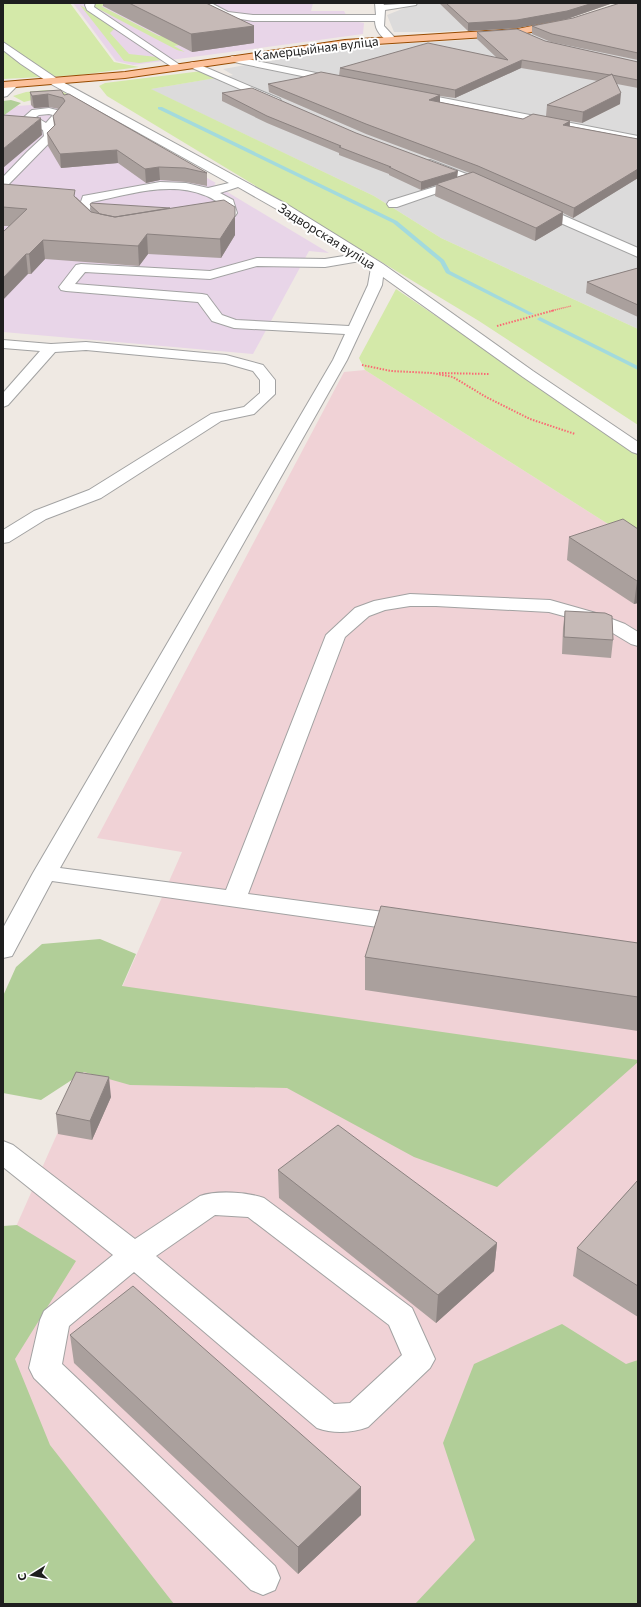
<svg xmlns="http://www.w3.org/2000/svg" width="641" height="1607" viewBox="0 0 641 1607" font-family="Commissioner,sans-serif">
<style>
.residential{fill:#dcdbdb}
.commercial{fill:#f0d2d6}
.industrial{fill:#e8d5e8}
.grass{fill:#d4e9a9}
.forest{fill:#b1ce98}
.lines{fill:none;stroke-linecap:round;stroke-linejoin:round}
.stream{fill:#a3dadd;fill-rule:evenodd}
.minor-casing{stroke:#a2a2a2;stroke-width:2}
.major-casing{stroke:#974b00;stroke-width:2}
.path-far1{stroke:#fa6974;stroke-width:1.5;stroke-dasharray:1 1;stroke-linecap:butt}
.path{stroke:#fa6974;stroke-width:2;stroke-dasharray:1.5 1.5;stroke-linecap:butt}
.minor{fill:#fff;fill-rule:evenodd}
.major{fill:#fcc19b;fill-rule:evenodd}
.wall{fill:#aaa09d;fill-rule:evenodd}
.shaded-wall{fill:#8b8280}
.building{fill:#c6bab7;stroke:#8b8280}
.labels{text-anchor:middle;stroke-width:4;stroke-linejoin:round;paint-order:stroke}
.far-street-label{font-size:13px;fill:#1e1e1e;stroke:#fff}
</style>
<rect width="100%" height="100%" fill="#efe9e3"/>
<path class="residential" d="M417,3H604L522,26L439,32H394L387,15Z
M638,4V329L441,238L374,196L150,89L233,75L223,69L293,57L396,44L466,40L554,30Z"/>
<path class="commercial" d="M365,370L638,543V1604H3V1256L182,852L97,838L344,372Z"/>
<path class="industrial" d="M73,3H313L311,11H344L349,20L364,23L363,34L133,65L116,61Z
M72,102L216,183L214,184L329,253L309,251L253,354L3,332V116L17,106Z"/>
<path class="grass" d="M3,3H70L114,62L139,67L80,75L3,79Z
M95,3H124L101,6L159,36L168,35L185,44L174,46L185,52L177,50L93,6Z
M80,5L99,16L115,28L110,33L129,54L157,57L161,60L139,63L124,61Z
M202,71L216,78L151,89L374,196L441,238L638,329V425L479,321L107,96L99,86L105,83Z
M47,90L63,92L73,97L36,99L24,102L13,96L26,92Z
M396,289L638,453V543L365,370L359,358Z"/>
<path class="forest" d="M11,100L21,103L3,116V101Z
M100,939L136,954L122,986L638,1060V1062L497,1187L414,1157L287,1088L130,1085L84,1072L41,1100L3,1093V996L16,967L42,944Z
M17,1225L76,1261L15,1359L50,1445L174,1604H3V1226Z
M562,1324L626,1364L638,1360V1604H415L475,1540L443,1443L474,1364Z"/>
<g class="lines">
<path class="stream" d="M158,107H162L397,221L444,260L450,271L534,314L529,315L446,273L440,262L393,223L158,109Z
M540,317L638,366V370L538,320L537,319Z"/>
<defs>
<path id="minor" d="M86,3H95L94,7L183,67L181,69H175L87,10L85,5Z
M200,3H211L228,12L253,15H376L375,3H383L384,5L417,3L416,5L385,10L384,26L396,39L391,42C382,39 375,30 375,21H253L223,16Z
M3,42L59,80L288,205L383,264L533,371L638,442V454L632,452L523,377L383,277L382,285L347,360L60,868L226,890L326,635L355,608L374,601L410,594L550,600L596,613L625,624L638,632V646L631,644L611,632L582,621L549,612L436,606H410L385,610L369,616L345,637L248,894L406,915L414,917L418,923L414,929L406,931L52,881L12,956L3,958V928L33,873L333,360L345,334L234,328L212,321L198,302L66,291L61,290L59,287L76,265L81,264L210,271L257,258L325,259L350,255L280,211L238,187L220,193L233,200L237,213L235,216L210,220L206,219L204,216L206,213L224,210L223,205C217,202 211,197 204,195C169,181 127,195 92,202L89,212L106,227L104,230C93,232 83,222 77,213L83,196L160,182L186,183L208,188L229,183L51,84L21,64L3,50ZM360,261L371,268L368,285L349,326L236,320L222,315L207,295L202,294L75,284L85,272L210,279L257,266L325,267Z
M232,56L341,78L346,81L341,84L229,61L227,59Z
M193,62L280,99L281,101L276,104L272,103L190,67L188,65L190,63Z
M13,82L18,85L7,96L3,97V89L9,83Z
M412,92L638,136V142L408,97L407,95L408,93Z
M49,108L64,112L65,114L53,128L55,137L7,186L3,188V177L27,152L44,136L43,130L32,125L24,117L32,110ZM49,114L53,115L46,123L36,117L39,115Z
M430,160L495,185L497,187L495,189H487L469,182L397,207H389L387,204L389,201L460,179L426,165L424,163L426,161Z
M535,203L638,248V257L531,210L529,207L531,204Z
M3,340L51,344L86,342L226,355L263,365L275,380V394L254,414L221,421L101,498L46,519L9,542L3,543V530L34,511L89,490L211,414L244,407L260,393V380L253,371L225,363L86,350L55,352L8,405L3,407V393L40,351L3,348Z
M3,1141L13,1145L135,1239L200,1196C217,1190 247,1192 264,1198L412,1308L435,1359L430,1368L368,1427C352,1433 333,1434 317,1428L134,1272L69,1326L62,1364L275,1566L280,1578L275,1590L263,1595L251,1590L34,1378L29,1368L40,1320L44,1311L113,1255L3,1167ZM215,1215L248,1217L389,1325L402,1355L350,1403L334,1404L156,1256Z"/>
<path id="major" d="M561,20L564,21L565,23L564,25L517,35L345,46L125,78L3,88V82L125,72L345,40L517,29Z"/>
</defs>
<use href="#minor" class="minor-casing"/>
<use href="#major" class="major-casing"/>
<path class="path-far1" d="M551,311L571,306"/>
<path class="path" d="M497,326L555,310
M362,365L391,371L432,373L453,377L486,397L530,419L575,434
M439,373L490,374"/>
<use href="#minor" class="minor"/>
<use href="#major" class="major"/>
</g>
<path class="wall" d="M103,3H206L254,26V43L192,52L103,6Z
M439,3H613L567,19L517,28L468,31Z
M638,3V60L551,42L532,34V26L573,18Z
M477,32L545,41L638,62V88L617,84L620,104L582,123L570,121V126L638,139V178L573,218L563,213L562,225L535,241L435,196L436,185L421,190L389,175V174L339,155V153L267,123L222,101V93L457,177L470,173L366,134L269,92L268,84L339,76L340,68L497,58L477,39ZM521,68L598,81L547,105L546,116L523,119L440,102V96L455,98Z
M30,92L64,95L207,173V186L186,182L160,180L146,183L118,163L61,168L48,146L47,133L54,126L53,116L59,109L49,107L34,108L31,105Z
M3,184L76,197L91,211L90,205L235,235L221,258L148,254L139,266L45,259L31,274H28L9,226H3Z
M638,268V317L586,293L587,282Z
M638,529V603L634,604L567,560L569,537Z
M565,611L613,640L611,658L562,654L563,628Z
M638,943V1031L365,990V957Z
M111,1097L92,1140L58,1134L56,1114Z
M278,1170L497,1243L494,1271L436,1323L279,1198Z
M638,1180V1317L573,1276L577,1248Z
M70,1335L361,1515L298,1574L74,1363Z"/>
<path class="shaded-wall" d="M593,3H613L567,19L517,28L468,31V23Z
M254,26V43L192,52L191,34Z
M522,60L521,68L455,98V90Z
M621,93L620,104L582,123L583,112Z
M48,94L49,107L34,108L32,96Z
M440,95V104L429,100Z
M41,118L42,135L3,168V149Z
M570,121L569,130L563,125Z
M117,150L118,163L61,168L60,154Z
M159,167L160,180L146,183L145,169Z
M638,169V178L573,218L574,208Z
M458,171L457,179L436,184V185L421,190V182Z
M235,207V235L221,258L220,239Z
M563,212L562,225L535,241L536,228Z
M147,234L148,254L139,266L138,246Z
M43,240L45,259L31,274L29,254Z
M26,254L28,274L3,300V278Z
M638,580V603L634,604L637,581Z
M109,1077L111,1097L92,1140L90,1121Z
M497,1243L494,1271L436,1323L438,1295Z
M361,1487V1515L298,1574V1547Z"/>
<path class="building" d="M129,3H206L254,26L191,34Z
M446,3H593L567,11L517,20L468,23Z
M620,3H638V53L552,34L532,26L573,18Z
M517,29L545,41L638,62V80L612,75V74L610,75L522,60L455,90L340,68L428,43L508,60L477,32Z
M321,72L440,95L429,100L523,119L533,114L570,121L563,125L638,139V169L574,208L478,166L366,124L268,84L299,78Z
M612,74L621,93L583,112L547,105Z
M252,88L356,133L458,171L421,182L389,167H391L339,147L341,146L267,116L222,93Z
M61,90L64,95L69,94L207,173L185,168L159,167L145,169L117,150L60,154L47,133L55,125L53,116L65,101L63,98L48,94L32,96L30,92Z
M3,115L41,118L3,149Z
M473,172L563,212L536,228L436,184Z
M3,184L75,190L74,196L91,212L115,217L224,200L235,207V216L220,239L147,234L138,246L43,240L29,254H26L3,278V232L27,209L3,207Z
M91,203L170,208L115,217L100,214L90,205Z
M638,268V305L587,282Z
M623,519L638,529V580L637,581L569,537Z
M565,611L605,613L612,616L613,640L564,637Z
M381,906L638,943V997L365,957Z
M76,1072L109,1077L90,1121L56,1114Z
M338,1125L497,1243L438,1295L278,1170Z
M638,1180V1286L577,1248Z
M133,1286L361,1487L298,1547L70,1335Z"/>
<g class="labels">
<g class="far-street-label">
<text transform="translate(316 48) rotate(-7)" y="5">Камерцыйная вуліца</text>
<text transform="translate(327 236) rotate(32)" y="5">Задворская вуліца</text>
</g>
</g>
<rect width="641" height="1607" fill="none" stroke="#1e1e1e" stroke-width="8"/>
<g transform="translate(32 1575) rotate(259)" stroke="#ffffff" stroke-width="3" paint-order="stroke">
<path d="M0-3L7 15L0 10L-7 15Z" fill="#1e1e1e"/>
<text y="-6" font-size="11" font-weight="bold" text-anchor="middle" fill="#1e1e1e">С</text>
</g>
</svg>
